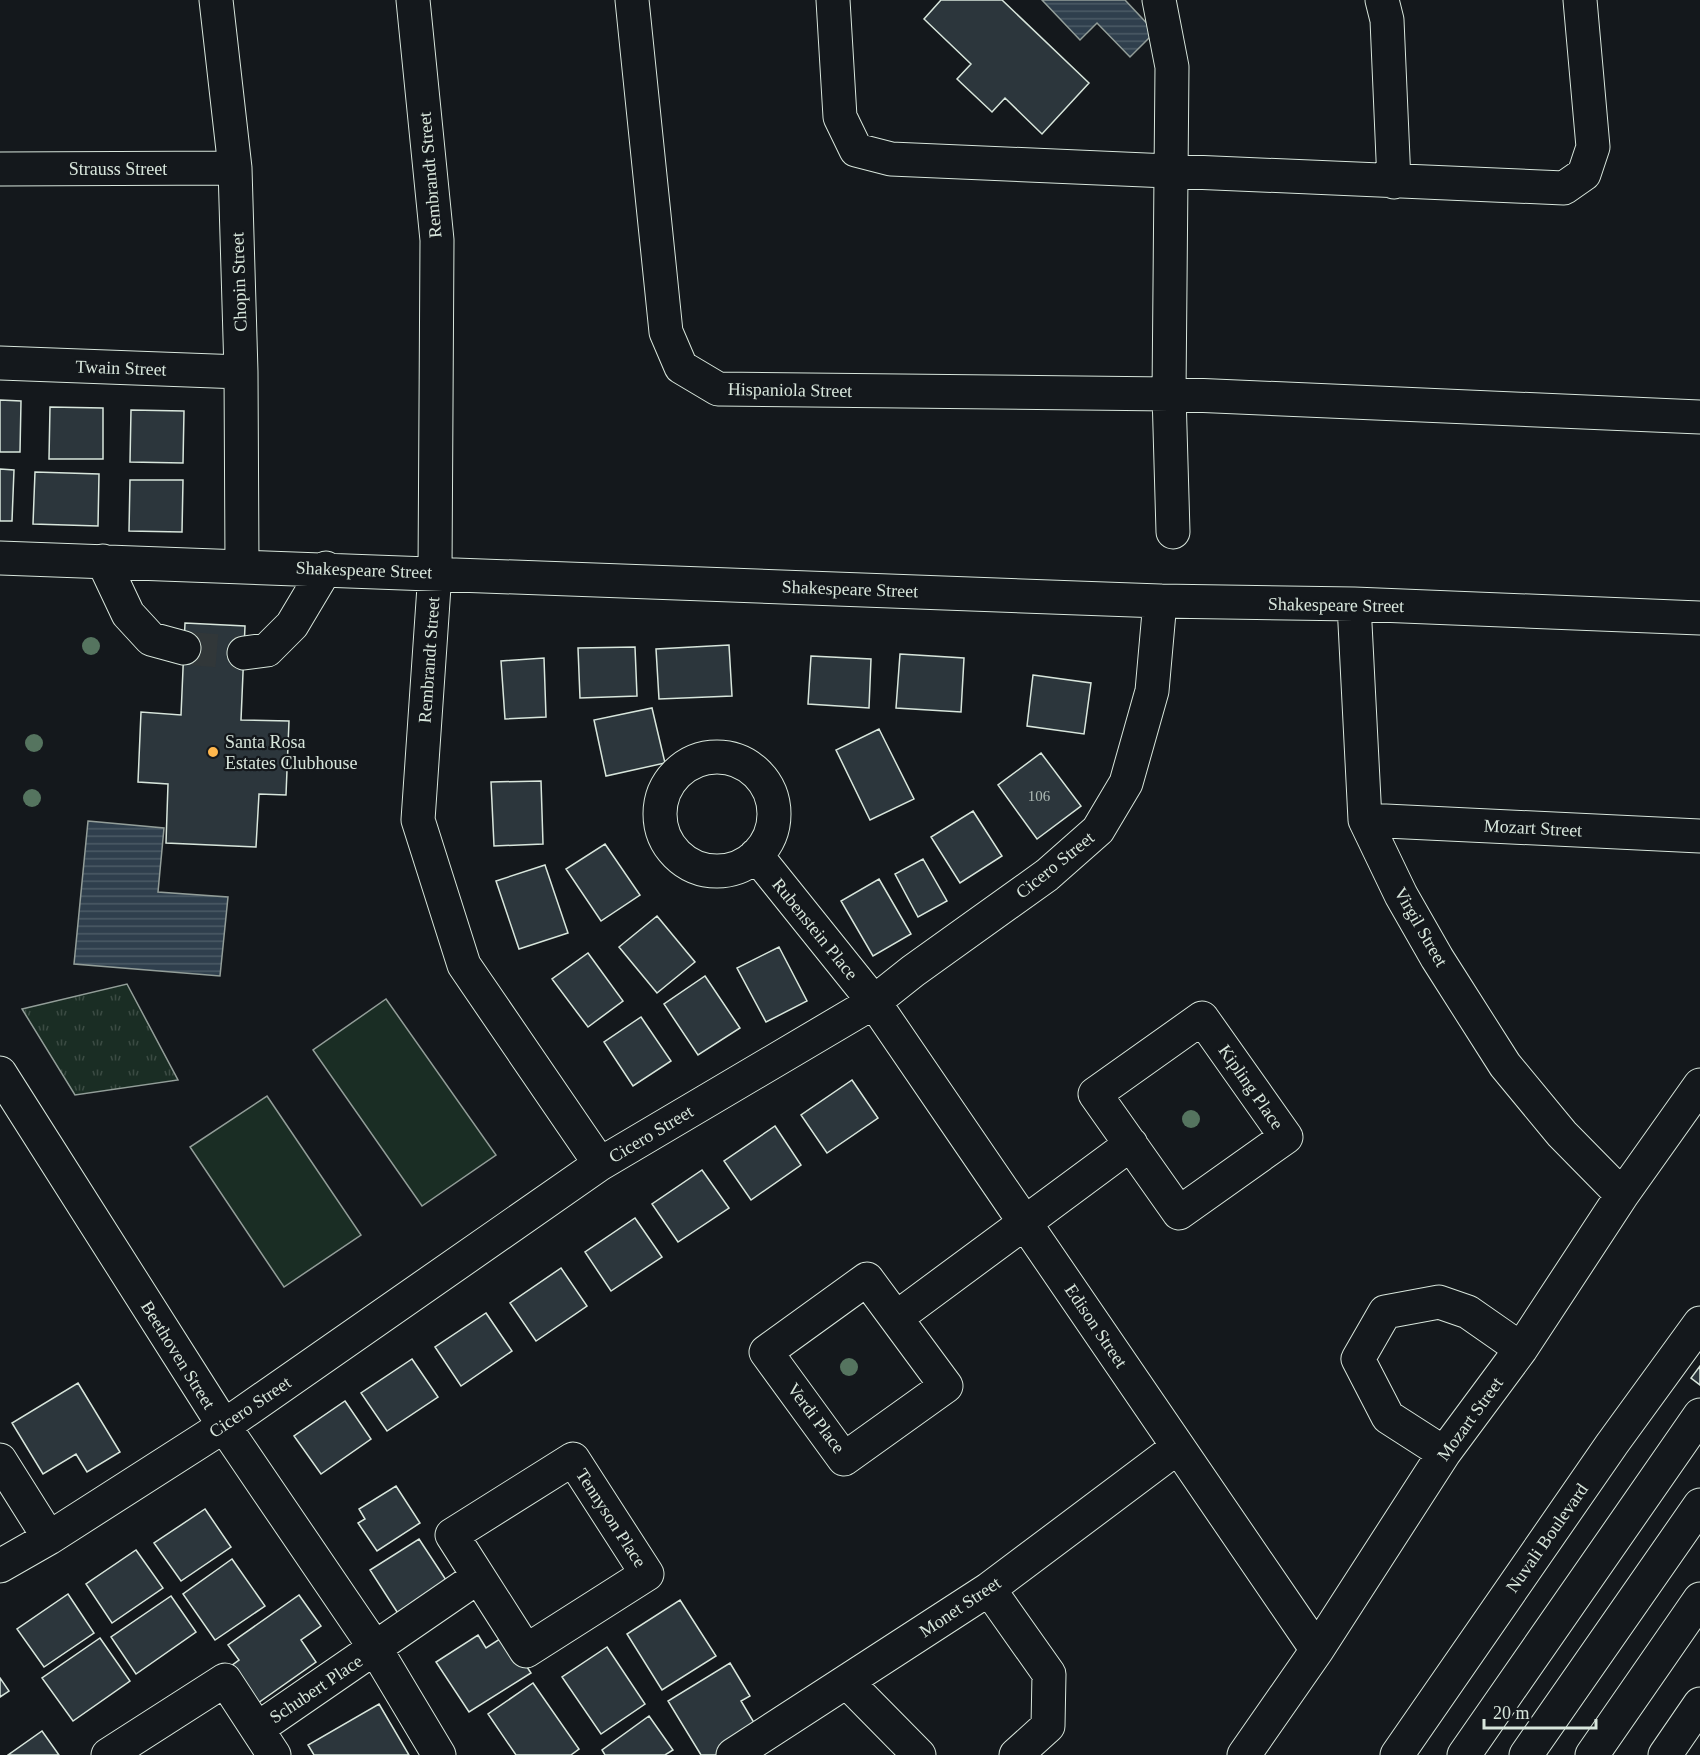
<svg xmlns="http://www.w3.org/2000/svg" width="1700" height="1755" viewBox="0 0 1700 1755" font-family="'Times New Roman',serif">
<style>
.park{fill:url(#park-tufts);stroke:#939e99;stroke-width:1.5}
.pitch{fill:#1a2d24;stroke:#939e99;stroke-width:1.5}
.water{fill:url(#water-rules);stroke:#939e99;stroke-width:1.5}
.building{fill:#2c363c;stroke:#d8e6dc;stroke-width:1.5}
.lines{fill:none;stroke-linecap:round;stroke-linejoin:round}
.minor-tunnel{stroke:#313739;stroke-width:33;stroke-dasharray:33 16;stroke-linecap:butt}
.minor-casing{stroke:#d8e6dc;stroke-width:35}
.major-casing{stroke:#d8e6dc;stroke-width:35}
.highway-casing{stroke:#d8e6dc;stroke-width:35}
.minor{stroke:#14181c;stroke-width:33}
.major{stroke:#14181c;stroke-width:33}
.highway{stroke:#14181c;stroke-width:33}
.tree{fill:#55745f}
.poi-dot{fill:#ffb74d;stroke:#14181c;stroke-width:2}
.labels{text-anchor:middle;stroke-width:4.5;stroke-linejoin:round;paint-order:stroke}
.number-label{font-size:15px;fill:#adbab4}
.street-label{font-size:18px;fill:#d8e6dc;stroke:#14181c}
.poi-label{font-size:18px;fill:#d8e6dc;stroke:#14181c;text-anchor:start}
</style>
<defs>
<pattern id="park-tufts" width="24" height="20" patternUnits="userSpaceOnUse" patternTransform="scale(1.5)"><rect width="24" height="20" fill="#1a2d24"/><path d="M3 7l-1-3M5 7V3M7 7l1-3M15 17l-1-3M17 17v-4M19 17l1-3" fill="none" stroke="#3b4b43"/></pattern>
<pattern id="water-rules" width="6" height="5" patternUnits="userSpaceOnUse" patternTransform="scale(1.5)"><rect width="6" height="5" fill="#2f3f4d"/><path d="M0 2.5h6" fill="none" stroke="#4c5b66"/></pattern>
</defs>
<rect width="100%" height="100%" fill="#14181c"/>
<path class="park" d="M127,984L178,1080L75,1095L22,1009Z"/>
<path class="pitch" d="M386,999L496,1155L422,1206L313,1050Z
M267,1096L361,1235L284,1287L190,1147Z"/>
<path class="water" d="M1042,0H1125L1155,32L1130,57L1097,23L1080,40Z
M88,821L164,828L158,892L228,897L220,976L74,964Z"/>
<path class="building" d="M941,0H1002L1089,83L1042,134L1005,98L992,112L957,79L971,64L924,19Z
M0,400L21,401L20,452H0Z
M50,407L103,408V459H49Z
M131,410L184,411L183,463L130,462Z
M0,469L14,470L12,521H0Z
M35,472L99,474L98,526L33,524Z
M130,480H183L182,532L129,531Z
M185,623L245,626L241,720L289,721L286,795L259,794L256,847L166,843L168,784L138,782L141,712L181,715Z
M729,645L732,696L659,699L656,649Z
M635,647L637,696L580,698L578,648Z
M900,654L964,658L961,712L896,708Z
M811,656L871,659L869,708L808,704Z
M544,658L546,717L505,719L501,661Z
M1033,675L1091,683L1084,734L1027,726Z
M652,708L665,763L606,776L594,720Z
M879,729L914,799L870,820L836,750Z
M1041,753L1081,806L1037,839L998,785Z
M541,781L543,844L494,846L491,782Z
M973,811L1002,856L960,883L931,837Z
M605,844L640,895L601,921L566,869Z
M923,859L947,901L918,917L895,874Z
M545,865L568,933L519,949L496,881Z
M879,879L911,934L873,956L841,901Z
M657,916L695,962L657,993L619,947Z
M779,947L807,1001L766,1022L737,968Z
M588,953L623,1001L588,1027L552,979Z
M705,976L740,1028L698,1055L664,1004Z
M641,1017L671,1061L633,1086L604,1042Z
M852,1080L878,1118L827,1153L801,1115Z
M775,1126L801,1165L751,1200L724,1161Z
M702,1170L729,1208L678,1242L652,1204Z
M635,1218L662,1257L611,1291L585,1252Z
M561,1268L587,1306L536,1341L510,1303Z
M486,1313L512,1351L461,1386L435,1347Z
M412,1359L438,1397L387,1431L361,1393Z
M1700,1366V1385L1691,1378Z
M78,1383L120,1452L87,1472L76,1454L43,1474L12,1423Z
M345,1401L371,1439L321,1474L294,1436Z
M396,1486L420,1523L377,1551L358,1523L365,1519L359,1509Z
M205,1509L231,1547L181,1581L154,1543Z
M419,1539L448,1583L399,1615L370,1570Z
M136,1550L163,1588L112,1623L86,1584Z
M232,1559L265,1606L215,1640L183,1594Z
M68,1594L94,1633L44,1667L17,1629Z
M299,1595L321,1626L301,1640L316,1662L258,1703L231,1666L239,1660L228,1645Z
M171,1596L196,1632L136,1674L111,1637Z
M680,1600L716,1656L662,1690L627,1634Z
M478,1635L486,1648L506,1635L531,1673L469,1712L436,1662Z
M100,1638L130,1681L73,1721L42,1678Z
M607,1647L645,1704L601,1734L562,1677Z
M730,1663L750,1696L741,1701L759,1731L720,1755H701L668,1701Z
M0,1678L9,1691L0,1697Z
M533,1683L579,1749L571,1755H516L488,1714Z
M379,1704L409,1755H314L308,1745Z
M649,1716L673,1750L665,1755H605L602,1750Z
M42,1731L59,1755H8Z"/>
<g class="lines">
<path class="minor-tunnel" d="M184,648L244,653"/>
<defs>
<path id="minor" d="M216,0L235,168L241,372L242,565
M413,0L437,240L435,572L418,820L464,965L600,1164
M632,0L666,332L681,367L718,389L1169,394L1700,417
M833,0L840,117L856,150L891,159L1564,188L1584,174L1593,147L1580,0
M1159,0L1172,67L1169,394L1173,532
M1382,0L1387,20L1394,182
M0,169L235,168
M0,363L241,372
M0,558L1160,601L1354,604L1700,618
M103,561L128,614L151,639L184,648
M1354,604L1365,820L1401,895L1437,958L1505,1065L1562,1134L1622,1195
M244,653L267,650L292,625L326,568
M660 814a57 57 0 1 1 114 0a57 57 0 1 1-114 0Z
M1365,820L1700,836
M756,855L874,1002L1317,1650
M1202,1018L1286,1137L1179,1213L1095,1094Z
M0,1073L224,1426L375,1648L439,1755
M867,1279L946,1386L844,1459L766,1352Z
M896,1318L1131,1144
M1444,1453L1388,1417L1358,1359L1385,1312L1439,1302L1468,1312L1521,1349
M573,1459L647,1574L526,1651L452,1535Z
M0,1460L49,1538
M0,1566L49,1538L224,1426L600,1164L874,1002L913,971L1047,875L1098,830L1126,783L1152,691L1160,601
M989,1589L1049,1674L1048,1726L1016,1755
M847,1682L919,1755
M257,1729L478,1577
M108,1755L225,1680L274,1755
M733,1755L989,1589L1178,1447
M1244,1755L1317,1650L1444,1453L1521,1349L1622,1195L1700,1085"/>
<path id="major" d="M1397,1755L1612,1444L1700,1323"/>
<path id="highway" d="M1464,1755L1700,1415
M1526,1755L1700,1505
M1592,1755L1700,1599
M1665,1755L1700,1704"/>
</defs>
<use href="#minor" class="minor-casing"/>
<use href="#major" class="major-casing"/>
<use href="#highway" class="highway-casing"/>
<use href="#minor" class="minor"/>
<use href="#major" class="major"/>
<use href="#highway" class="highway"/>
</g>
<g class="tree">
<circle cx="91" cy="646" r="9"/>
<circle cx="34" cy="743" r="9"/>
<circle cx="32" cy="798" r="9"/>
<circle cx="1191" cy="1119" r="9"/>
<circle cx="849" cy="1367" r="9"/>
</g>
<circle class="poi-dot" cx="213" cy="752" r="6"/>
<g class="labels">
<g class="number-label">
<text x="1039" y="801">106</text>
</g>
<g class="street-label">
<text x="118" y="175">Strauss Street</text>
<text transform="translate(430 175) rotate(-95)" y="6">Rembrandt Street</text>
<text transform="translate(239 282) rotate(-92)" y="6">Chopin Street</text>
<text transform="translate(121 368) rotate(2)" y="6">Twain Street</text>
<text transform="translate(790 390) rotate(1)" y="6">Hispaniola Street</text>
<text transform="translate(364 570) rotate(2)" y="6">Shakespeare Street</text>
<text transform="translate(850 589) rotate(2)" y="6">Shakespeare Street</text>
<text transform="translate(1336 605) rotate(1)" y="6">Shakespeare Street</text>
<text transform="translate(429 660) rotate(-86)" y="6">Rembrandt Street</text>
<text transform="translate(1533 828) rotate(3)" y="6">Mozart Street</text>
<text transform="translate(1055 865) rotate(-39)" y="6">Cicero Street</text>
<text transform="translate(1421 927) rotate(60)" y="6">Virgil Street</text>
<text transform="translate(815 929) rotate(51)" y="6">Rubenstein Place</text>
<text transform="translate(1251 1087) rotate(55)" y="6">Kipling Place</text>
<text transform="translate(651 1134) rotate(-31)" y="6">Cicero Street</text>
<text transform="translate(1096 1326) rotate(56)" y="6">Edison Street</text>
<text transform="translate(178 1355) rotate(58)" y="6">Beethoven Street</text>
<text transform="translate(250 1407) rotate(-34)" y="6">Cicero Street</text>
<text transform="translate(816 1418) rotate(53)" y="6">Verdi Place</text>
<text transform="translate(1470 1419) rotate(-54)" y="6">Mozart Street</text>
<text transform="translate(611 1518) rotate(57)" y="6">Tennyson Place</text>
<text transform="translate(1547 1538) rotate(-55)" y="6">Nuvali Boulevard</text>
<text transform="translate(960 1607) rotate(-34)" y="6">Monet Street</text>
<text transform="translate(316 1689) rotate(-34)" y="6">Schubert Place</text>
</g>
<g class="poi-label">
<text x="225" y="748">Santa Rosa<tspan x="225" dy="21">Estates Clubhouse</tspan></text>
</g>
</g>
<path d="M1484 1719v9h112v-9" fill="none" stroke="#d8e6dc" stroke-width="3"/>
<text x="1493" y="1719" font-size="18" fill="#d8e6dc" stroke="#14181c" stroke-width="4.5" paint-order="stroke">20 m</text>
</svg>
